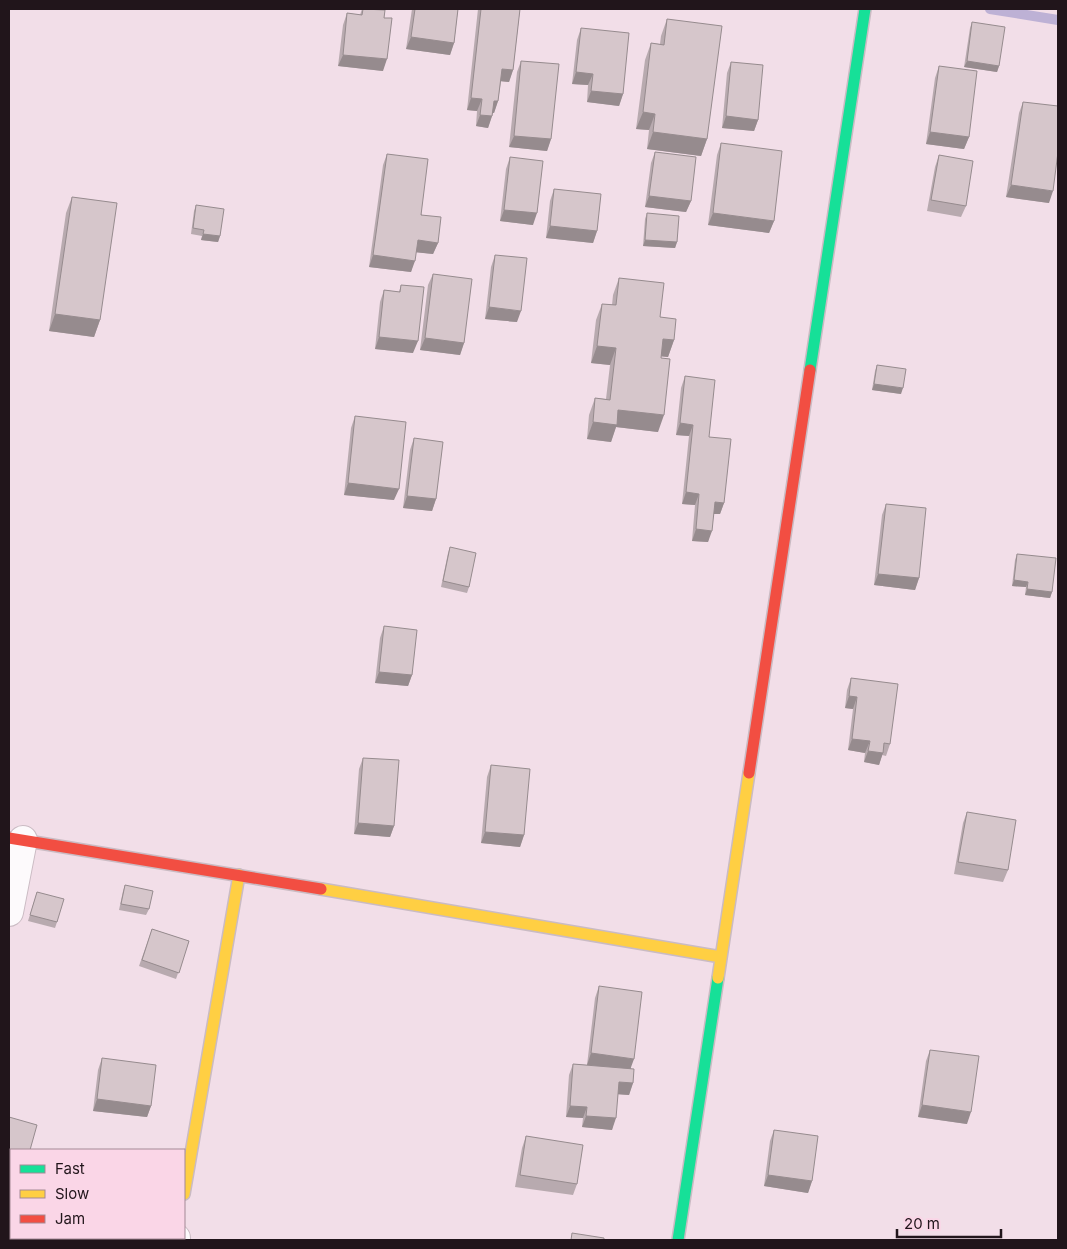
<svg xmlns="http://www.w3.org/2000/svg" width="1067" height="1249" viewBox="0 0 1067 1249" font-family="Inter,sans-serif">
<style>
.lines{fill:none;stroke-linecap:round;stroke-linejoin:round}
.stream{stroke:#bdb1d5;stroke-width:10}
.street-casing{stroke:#cabbc3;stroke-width:30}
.fast-casing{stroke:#cabbc3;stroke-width:14}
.slow-casing{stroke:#cabbc3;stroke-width:14}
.jam-casing{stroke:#cabbc3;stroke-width:14}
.street{stroke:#fdfafc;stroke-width:28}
.fast{stroke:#16e098;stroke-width:11}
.slow{stroke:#ffcf43;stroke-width:11}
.jam{stroke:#f24e42;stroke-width:11}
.wall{fill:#b8aaaf}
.shaded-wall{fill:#968b8e}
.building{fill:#d6c6cb;stroke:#968b8e}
</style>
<rect width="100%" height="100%" fill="#f2dee8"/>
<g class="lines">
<path class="stream" d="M990,9L1058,20"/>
<defs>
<path id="street" d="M9,912L23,840
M176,1240V1238"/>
<path id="fast" d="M810,370L865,9
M678,1240L718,978"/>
<path id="slow" d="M321,889L721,957
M718,978L749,773
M184,1194L239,875"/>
<path id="jam" d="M749,773L810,370
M9,838L321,889"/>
</defs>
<use href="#street" class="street-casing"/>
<use href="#fast" class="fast-casing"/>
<use href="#slow" class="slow-casing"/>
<use href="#jam" class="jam-casing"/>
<use href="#street" class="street"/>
<use href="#fast" class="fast"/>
<use href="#slow" class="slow"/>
<use href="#jam" class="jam"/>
</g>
<path class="wall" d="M362,9L383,71L338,66L343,25L347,13L360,15Z
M412,9H458L454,43L450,55L406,49Z
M478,9H520L513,70L509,82L501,81L498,101L494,113H493L488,128L476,126L477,111L467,110Z
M667,19L707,139L701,156L647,149L649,130L636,129L645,60L651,43L660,44L661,36Z
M972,22L999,66L997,72L964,67L970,28Z
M581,28L623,94L619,106L587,102L588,85L572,84L577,40Z
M521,61L551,139L547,151L509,147L517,72Z
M731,62L758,120L754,131L722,128L727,73Z
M939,66L969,137L964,149L926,144L935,78Z
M1023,102L1049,203L1006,197L1019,113Z
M721,143L774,221L769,233L708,225L717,155Z
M655,152L691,201L686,212L645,207L651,163Z
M387,154L438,243L433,254L416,252L411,272L369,267L383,165Z
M939,155L966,206L961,217L927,211L935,167Z
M510,157L533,225L500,221L506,169Z
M554,189L597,231L593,243L546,238L550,201Z
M72,197L100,320L94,337L49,331L66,213Z
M196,205L220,236L218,242L201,240L202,236L191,234L194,211Z
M647,213L677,242L675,248L643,246L645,219Z
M495,255L517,322L485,319L491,267Z
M433,274L464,343L460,355L420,350L428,285Z
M619,278L660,317L674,340L668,357L661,356L658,432L616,427L611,442L587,439L589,415L595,398L606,399L610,365L591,363L596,320L602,304L612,305L613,295Z
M401,285L413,353L375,349L380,302L384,290L399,292Z
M877,365L901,394L872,390L875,371Z
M685,376L709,437L724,503L720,514H714L708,542L692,541L695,505L682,504L689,436L676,435L681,388Z
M355,416L394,500L344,495L351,428Z
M414,438L436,499L432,511L403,508L410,450Z
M886,504L919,578L915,590L874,585L882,515Z
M450,547L469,587L467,593L441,587L448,553Z
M1017,554L1052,592L1050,598L1025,595L1026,587L1012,586L1015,560Z
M384,626L412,675L408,686L375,683L380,638Z
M851,678L890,744L886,756L882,755L879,765L864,762L865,753L848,750L853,709L845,708L847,690Z
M363,758L394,826L390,837L354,834L359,769Z
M491,765L524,835L520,847L481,843L487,777Z
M967,812L1008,870L1003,882L954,874L963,823Z
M125,885L149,909L146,915L119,910L123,891Z
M37,892L57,922L55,928L28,921Z
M152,929L189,941L176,979L139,966Z
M599,986L631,1068L633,1083L629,1095L618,1094L612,1130L582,1127L583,1118L566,1117L569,1075L573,1064L587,1065L595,998Z
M930,1050L967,1124L918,1117L926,1061Z
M102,1058L151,1106L147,1117L93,1111L98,1070Z
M9,1117L11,1150V1175L9,1174Z
M774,1130L812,1181L808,1193L764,1186L770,1141Z
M526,1136L577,1184L573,1195L515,1187L522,1148Z"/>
<path class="shaded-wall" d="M411,37L454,43L450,55L406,49Z
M343,55L387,59L383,71L338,66Z
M967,61L999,66L997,72L964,67Z
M502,69L513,70L509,82L498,81Z
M576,72L593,74L588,85L572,84Z
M591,91L623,94L619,106L587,102Z
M471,98L482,99L477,111L467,110Z
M494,101H498L494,113L490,112Z
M643,112L655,114L649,130L636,129Z
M480,115L492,116L488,128L476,126Z
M726,116L758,120L754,131L722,128Z
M653,132L707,139L701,156L647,149Z
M930,132L969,137L964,149L926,144Z
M514,136L551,139L547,151L509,147Z
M1011,185L1053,191L1049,203L1006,197Z
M649,196L691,201L686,212L645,207Z
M504,210L537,213L533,225L500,221Z
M713,213L774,221L769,233L708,225Z
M550,226L597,231L593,243L546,238Z
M203,234L220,236L218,242L201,240Z
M418,240L438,243L433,254L413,252Z
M645,240L677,242L675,248L643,246Z
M373,255L415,261L411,272L369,267Z
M489,307L521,311L517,322L485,319Z
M55,314L100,320L94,337L49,331Z
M379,337L418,341L413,353L375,349Z
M425,338L464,343L460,355L420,350Z
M663,339L674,340L668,357L657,356Z
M597,346L616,348L610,365L591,363Z
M874,384L903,388L901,394L872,390Z
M618,410L664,415L658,432L616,427L611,442L587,439L593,422Z
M680,423L693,425L689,436L676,435Z
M348,483L399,489L394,500L344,495Z
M686,492L699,494L695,505L682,504Z
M407,496L436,499L432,511L403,508Z
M715,502L724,503L720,514H711Z
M696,529L712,531L708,542L692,541Z
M878,574L919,578L915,590L874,585Z
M1014,580L1028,582L1026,587L1012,586Z
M1027,589L1052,592L1050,598L1025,595Z
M379,672L412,675L408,686L375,683Z
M849,696L857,697L853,709L845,708Z
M852,739L870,741L865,753L848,750Z
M868,751L883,753L879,765L864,762Z
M358,823L394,826L390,837L354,834Z
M485,832L524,835L520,847L481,843Z
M591,1053L634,1059L630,1070L587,1065Z
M619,1082L633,1083L629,1095L614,1094Z
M97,1099L151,1106L147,1117L93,1111Z
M922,1105L971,1112L967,1124L918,1117Z
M570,1106L587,1107L583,1118L566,1117Z
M586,1116L616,1118L612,1130L582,1127Z
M768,1175L812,1181L808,1193L764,1186Z"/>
<path class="building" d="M363,9L385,10L384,18H392L387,59L343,55L347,13L362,15Z
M415,9H458L454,43L411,37Z
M481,9H520L513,70L502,69L498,101H494L492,116L480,115L482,99L471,98Z
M667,19L722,26L707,139L653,132L655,114L643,112L651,43L664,45Z
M972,22L1005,27L999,66L967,61Z
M581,28L629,33L623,94L591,91L593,74L576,72Z
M521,61L559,64L551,139L514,136Z
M731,62L763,65L758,120L726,116Z
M939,66L977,71L969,137L930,132Z
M1023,102L1058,106V152L1053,191L1011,185Z
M721,143L782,151L774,221L713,213Z
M655,152L696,157L691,201L649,196Z
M387,154L428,159L421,215L441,217L438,243L418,240L415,261L373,255Z
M939,155L973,161L966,206L931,200Z
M510,157L543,161L537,213L504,210Z
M554,189L601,194L597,231L550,226Z
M72,197L117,203L100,320L55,314Z
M196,205L224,209L220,236L203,234L204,230L193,228Z
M647,213L679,216L677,242L645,240Z
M495,255L527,258L521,311L489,307Z
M433,274L472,279L464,343L425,338Z
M619,278L664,283L660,317L676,319L674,340L663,339L661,358L670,359L664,415L618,410L617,425L593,422L595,398L610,400L616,348L597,346L602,304L616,305Z
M401,285L424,287L418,341L379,337L384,290L400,292Z
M877,365L906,369L903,388L874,384Z
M685,376L715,380L709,437L731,439L724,503L715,502L712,531L696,529L699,494L686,492L693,425L680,423Z
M355,416L406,422L399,489L348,483Z
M414,438L443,442L436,499L407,496Z
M886,504L926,508L919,578L878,574Z
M450,547L476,553L469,587L443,581Z
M1017,554L1056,558L1052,592L1027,589L1028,582L1014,580Z
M384,626L417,630L412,675L379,672Z
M851,678L898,684L890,744L884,743L883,753L868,751L870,741L852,739L857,697L849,696Z
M363,758L399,760L394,826L358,823Z
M491,765L530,769L524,835L485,832Z
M967,812L1016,820L1008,870L958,862Z
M125,885L153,891L149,909L121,904Z
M37,892L64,899L57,922L30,915Z
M152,929L189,941L179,973L142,960Z
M599,986L642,992L634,1059L591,1053Z
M930,1050L979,1056L971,1112L922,1105Z
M102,1058L156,1065L151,1106L97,1099Z
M573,1064L634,1069L633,1083L619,1082L616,1118L586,1116L587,1107L570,1106Z
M9,1117L37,1125L30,1150H11V1162L9,1161Z
M774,1130L818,1136L812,1181L768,1175Z
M526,1136L583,1145L577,1184L520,1175Z
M9,1211L11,1212V1237L10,1240H9Z
M572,1233L604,1238V1240H571Z
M68,1238H136V1240H67Z"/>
<rect width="1067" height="1249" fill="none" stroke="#21151b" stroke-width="20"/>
<rect x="10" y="1149" width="175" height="90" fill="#fad6e7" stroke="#a38995"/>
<rect x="20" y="1165" width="25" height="8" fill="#16e098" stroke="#a38995"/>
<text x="55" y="1174" font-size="15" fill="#21151b">Fast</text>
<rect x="20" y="1190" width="25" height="8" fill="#ffcf43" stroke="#a38995"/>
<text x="55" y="1199" font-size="15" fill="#21151b">Slow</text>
<rect x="20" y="1215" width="25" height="8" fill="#f24e42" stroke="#a38995"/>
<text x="55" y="1224" font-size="15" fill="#21151b">Jam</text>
<path d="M897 1229v8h104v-8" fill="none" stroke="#21151b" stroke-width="2.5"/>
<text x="904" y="1229" font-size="15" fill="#21151b" stroke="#fad6e7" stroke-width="4" paint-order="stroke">20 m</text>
</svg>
